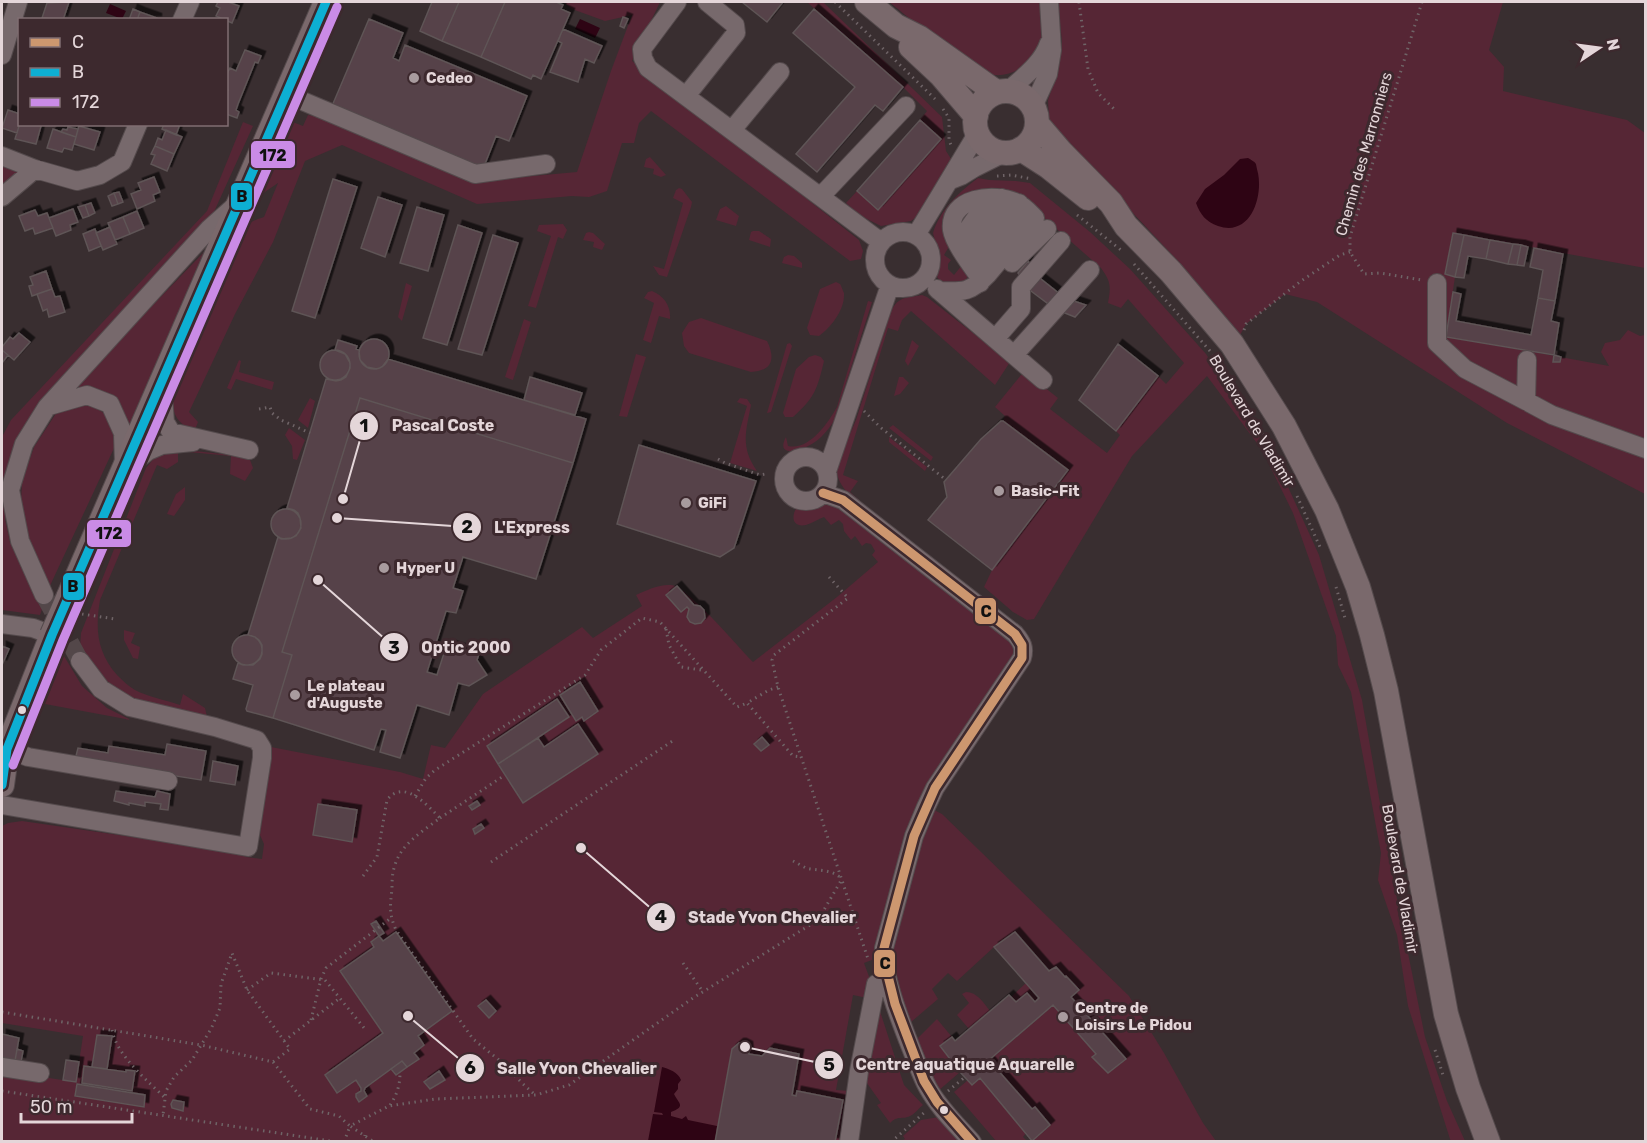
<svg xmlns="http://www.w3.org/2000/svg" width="1647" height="1143" viewBox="0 0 1647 1143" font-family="Rubik,sans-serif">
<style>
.green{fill:#562635}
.water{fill:#2e0414}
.building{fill:#574248;stroke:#5e5456;stroke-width:1.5;filter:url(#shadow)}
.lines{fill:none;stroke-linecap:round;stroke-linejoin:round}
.minor-tunnel{stroke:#534749;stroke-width:18;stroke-dasharray:18 9;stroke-linecap:butt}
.minor-casing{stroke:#544a4c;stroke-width:20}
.major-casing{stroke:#544a4c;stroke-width:26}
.path{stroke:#6f6467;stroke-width:3;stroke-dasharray:1.5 4.5;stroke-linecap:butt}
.minor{stroke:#77696c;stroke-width:18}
.major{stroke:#7a696c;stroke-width:24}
.major-bridge-casing{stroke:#544a4c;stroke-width:26;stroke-linecap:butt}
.major-bridge{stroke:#7a696c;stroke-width:24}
.bus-1-casing{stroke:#3d292e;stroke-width:14}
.bus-2-casing{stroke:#3d292e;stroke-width:14}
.bus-3-casing{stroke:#3d292e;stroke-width:14}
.bus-1{stroke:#cd976f;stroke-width:9}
.bus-2{stroke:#0dafd3;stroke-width:9}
.bus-3{stroke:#ca8be6;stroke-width:9}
.poi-dot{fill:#a89b9e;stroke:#3d292e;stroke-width:2}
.bus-dot{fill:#e4d6d9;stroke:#3d292e;stroke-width:2}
.labels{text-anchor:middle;stroke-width:6;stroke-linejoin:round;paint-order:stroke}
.poi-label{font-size:15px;font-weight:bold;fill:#e4d6d9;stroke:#3d292e;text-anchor:start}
.street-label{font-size:15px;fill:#e4d6d9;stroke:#3d292e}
.leader{fill:none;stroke:#e4d6d9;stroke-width:2}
.callout-dot{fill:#e4d6d9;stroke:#3d292e;stroke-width:2}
.mark-label{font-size:18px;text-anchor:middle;font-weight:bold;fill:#111}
.callout-label{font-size:16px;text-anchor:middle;font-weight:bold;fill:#e4d6d9;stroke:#3d292e;stroke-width:6;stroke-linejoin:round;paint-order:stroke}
.line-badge{stroke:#3d292e;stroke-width:2}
.pale-badge-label{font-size:16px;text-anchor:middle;font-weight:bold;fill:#111}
</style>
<defs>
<filter id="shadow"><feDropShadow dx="4.5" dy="-4.5" stdDeviation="0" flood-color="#0009"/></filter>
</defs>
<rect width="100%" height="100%" fill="#392e30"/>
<path class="green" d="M563,2H660L632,61L859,240L863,251L861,259L850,261L651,111L639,123L634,143H622L607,191L589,197L572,196L477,204L342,145L305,161L273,242L235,314L189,412L198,422L194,432C179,423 173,417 172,399L236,250C243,231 243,223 264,217L278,183L256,198L258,184L288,120L303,126L308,115L330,119L477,181L577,172L611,71L632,15L605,21L572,9Z
M807,2H823L942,117L946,151L953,162L919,215L911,221L881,226L861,216L846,203L857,191L878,210L941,139L920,120L927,111L903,87Z
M889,2H1040C1042,9 1044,17 1044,24C1043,38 1036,57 1025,65C1018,71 1005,76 995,75C973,73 909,17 889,2Z
M1058,2H1503L1489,50L1504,67L1503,91L1627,120L1645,133V268L1453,233L1445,274L1455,277L1446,336L1609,366L1601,352L1605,343L1620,340L1628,330L1640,336L1645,335V494L1507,423L1317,302L1285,294L1246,324L1240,335C1184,263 1120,200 1057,134L1049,118L1048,100L1057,73L1062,42Z
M243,122L253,126L213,214L53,387L23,428L10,458L6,494L5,519L10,542L42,609L40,615L2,610V437L11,420L207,211Z
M650,157L666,175L661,177L653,174L654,169L644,167L646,159Z
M2,164L17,170L18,174L2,189Z
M978,178L989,180L1016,181L1030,183L1090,232L1130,269L1206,354L1255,429L1284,478L1319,555L1362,700L1395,889L1425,1037L1447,1101L1465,1141H1451L1450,1139L1408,1006L1397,935L1378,880L1381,853L1351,692L1338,665L1336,636L1293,513L1262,450L1207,376L1132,456L1034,619L1027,620L1013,612L984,587L992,570L1068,470L1003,421L1005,416L995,407L1021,375H1029L1058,398L1050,409L1107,453L1120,435L1116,431L1158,376L1166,384L1184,363L1128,299L1121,308L1108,303C1111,286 1111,282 1101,268L1034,209L965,199L951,243L944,255L951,260L948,264V269L954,275L962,265L969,274L965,281L944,285L937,277L940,260L933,233C940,210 959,192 978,178Z
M679,188L682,189L692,202L691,207L667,277L659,275L653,266L664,269L683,203L673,198L676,190Z
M726,206L739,216L736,226L716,220L720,209Z
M563,224L567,230L563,239L558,237L536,308L528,306L551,236L537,231L539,225Z
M753,231H759L771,239L770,247L749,240L751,232Z
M589,232L593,233L605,244L602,250L593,247L594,242L583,240L586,233Z
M206,250L130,427C122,410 111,390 91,388C85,387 77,389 71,390Z
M788,255L794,256L802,263V268L782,263L784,257Z
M836,282L840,284C841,285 843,291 844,293C845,310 831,327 819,336L810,335L807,328L820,289Z
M406,283L412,286L402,321L398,317Z
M652,291C664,296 671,306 670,319L659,316L651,343L643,340L654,303L644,298L648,292Z
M922,295L927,297L1010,362L995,385L911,311L902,320L898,331L888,328L843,475L858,481L850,492L886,524C868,510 837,493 836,467L856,420L891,311C899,296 906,298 922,295Z
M868,301L872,302L834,421C827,431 821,439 810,445C800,451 775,458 786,437L788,446C809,451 828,423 837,407Z
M701,318L767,341C776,359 772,371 751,372L689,353L684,346L682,333L689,322Z
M524,319L531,322L513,380L505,377Z
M912,340L919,346L908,366L905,361Z
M790,343L792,346L771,412L767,413L787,344Z
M636,354L646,357L627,417L619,416Z
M815,355L821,357L824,361C817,390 815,397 793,417H785L783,413L796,369L809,357Z
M239,360L241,361L239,372L274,382L272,390L236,379L231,390L227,388Z
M899,377H903L909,383L900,394L894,396Z
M310,398L315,401L308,428L298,420Z
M740,398L747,399L751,405C746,431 740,447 757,471L730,463L747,406L737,402Z
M83,404C106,407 115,424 115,446L48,590L25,531L21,502L22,482L34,447L57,412Z
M893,425L933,457L931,461L889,428Z
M289,428L305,440L297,460L293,459L292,446L285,435Z
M889,437L927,467L925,471L889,442Z
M177,449L249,457L253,468L245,481L230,474L231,456L178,451V462L167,469L157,465L100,600C95,629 97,652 117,675C123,681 128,686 135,690C148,697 166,700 180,705L183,694L205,708L207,717L145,706L100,678L80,648L81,633L146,468L155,457Z
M185,487V500L174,516L167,514L176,494Z
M823,504L833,506L841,510L885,545L893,544L1018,645L1017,657L928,789L877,958L864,963L871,982L867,998L853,995L836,1090L850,1091L841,1141H2V1071L76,1082L83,1036L2,1023V826L8,823L22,821L236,852L246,857L262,859L264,844L260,835L271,747L400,772L423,779L431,745L445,748L483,694L582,627L593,638L642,606L636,595C647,590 659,584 671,585C688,587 739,648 753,662L837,597L878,562L872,555L875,551L871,544L866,543L862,546L855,536L851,540L844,531L843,524L839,520L831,525L824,517C819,519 812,523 806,525C791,528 791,514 798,506L807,507Z
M124,630L135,633L131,643L140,647L138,659L133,658L124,640Z
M64,656L82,686L107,708L131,720L45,704Z
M930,808L942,814L1129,996L1164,1053L1203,1123L1216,1141H1030L1050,1125L1035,1107L1032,1109L989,1060L1053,1005L1071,997L1078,990L1056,967L1049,971L1015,932L994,947L957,981L948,973L932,989L938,999L911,1022L887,955L901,900L913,878L920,832Z
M1026,983L1039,998L1035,1002L1027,993L1016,1002L1011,997Z
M966,992C977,992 984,1003 990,1011L969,1029L957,1015L969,1003L962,994Z
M877,1002L904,1085L923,1105C919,1108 914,1115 910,1116C902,1120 898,1115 890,1123L877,1105L881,1103L862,1076Z
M937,1019L952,1037L940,1046L960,1072L938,1091L916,1040Z
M980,1078L1026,1133L1023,1137L1027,1141H996L954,1092L968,1080L973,1085Z
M939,1117L962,1141L903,1140L905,1139L903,1136L921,1120Z"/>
<path class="water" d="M110,4L126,11L122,19L106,13Z
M580,19L600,28L595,38L575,29Z
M1248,158C1251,160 1254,161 1256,164C1256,165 1258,173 1258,173C1263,198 1250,237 1218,226C1206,222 1200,214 1196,203L1205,189L1224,175L1240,159Z
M662,1067C669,1069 678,1072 681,1080L678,1084V1089L674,1094C679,1104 686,1106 671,1112V1116L682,1119L686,1116L688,1120L717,1126L715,1141H648L653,1114L663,1115L662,1113L654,1112Z"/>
<path class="building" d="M218,2H228L239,6L232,23L216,16L220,8L216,6Z
M432,2H459L442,41L420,31Z
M459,2H505L481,57L442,41Z
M505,2H556L563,5L561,9L570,13L541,79L533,75L531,79L481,57Z
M742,2H783L767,22Z
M47,3L69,2L63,20L42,18Z
M133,9L140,12L137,20H129Z
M814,9L903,87L883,111L875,105L817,172L796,154L855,87L793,33Z
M140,12L157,18V20H137Z
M623,17L628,19L624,28L620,26Z
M369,19L403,33L393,58L399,61L405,45L527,96L509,141L496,136L483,169L332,106Z
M563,29L602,46L594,63L585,59L578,82L550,72L562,43L558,41Z
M245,50L261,56L258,63L255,62L238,104L236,110L239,112L237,118L226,114V94L228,90L226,89V76L230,68L236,71Z
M8,110L20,114V123L17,133L2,128Z
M920,120L941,139L878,210L857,191Z
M20,123V124H36L41,126L36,144L15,139Z
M164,124H180L176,135L162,129Z
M79,126L100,132L94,150L74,144Z
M68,127L78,129L76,137L61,132L63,129L67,130Z
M53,129L76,137L72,150L64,148L62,152L47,148Z
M166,130L182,137L174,154L155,146L158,138L162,140Z
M155,146L174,154L167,171L151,164L155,155L151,154Z
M154,177L160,192L153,195L155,201L137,209L131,194L141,190L138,183Z
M333,179L357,187L315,318L292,311Z
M119,192L123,202L118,204L114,193Z
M114,193L118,204L112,206L108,196Z
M378,197L402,205L385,257L361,248Z
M91,203L95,213L89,216L85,205Z
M85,205L89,216L83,218L78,207Z
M417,207L444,215L428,271L400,263Z
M73,209L78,222L70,225L71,230L56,236L49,218Z
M35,210L38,216L47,213L53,228L35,234L33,228L25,231L19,216Z
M137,211L144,228L130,234L123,217Z
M123,217L130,234L115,240L108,223Z
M458,225L482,233L447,345L423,338Z
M110,227L117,244L103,250L96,233Z
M95,229L101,246L89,251L83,234Z
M1453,233L1464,235L1455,277L1445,274Z
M493,235L518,243L482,355L458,349Z
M1464,235L1490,240L1486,259L1468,256L1464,278L1455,277Z
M1490,240L1513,244L1508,264L1486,259Z
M1513,244L1521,245L1517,265L1508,264Z
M1521,245L1528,247L1524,266L1517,265Z
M1534,248L1563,254L1555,301L1538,298L1543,270L1530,267Z
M1028,261L1041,279L1065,298L1086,305L1075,317L1055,309L1031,291L1018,273Z
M46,271L52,289L32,296L29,286L33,285L30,277Z
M52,289L55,297L60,296L65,312L49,317L47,309L43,311L37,294Z
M1453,292L1461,294L1456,321L1531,335L1538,298L1555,301L1551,321L1559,323L1554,355L1446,337Z
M19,333L30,342L14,360L2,350V347L10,337L13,339Z
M359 354a15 15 0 1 1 30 0a15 15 0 1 1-30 0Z
M338,340L357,346L356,349L359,350L360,360L367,367L377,369L382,367L388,359L586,419L573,463L360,398L282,652L292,655L273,718L247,711L246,709L253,685L233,679L238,663L243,665H253L260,659L262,654V645L259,640L255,637L248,635L278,537L281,539L291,538L296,536L301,528L300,518L298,513L294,510L287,508L326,379L336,381L341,380L346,377L350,368V363L345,354L335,350Z
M1118,344L1158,376L1116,431L1079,400Z
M320 365a15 15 0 1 1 30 0a15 15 0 1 1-30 0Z
M2,350L8,355L2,363Z
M1554,355L1561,357L1560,362H1553Z
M530,377L582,393L575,415L524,400Z
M360,398L573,463L536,579L463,557L453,588L463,591L456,613L446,611L427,672L437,675L447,644L479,654L477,660L487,675L469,686L458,683L449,715L417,705L400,758L380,752L386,730L381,729L374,750L273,718L292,655L282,652Z
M1001,421H1003L1068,470L992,570L928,520L947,497L944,482L981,439Z
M639,445L756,481L734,548L720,557L617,524Z
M271 524a15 15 0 1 1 30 0a15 15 0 1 1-30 0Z
M677,586L694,605L700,606L704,610L705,618L701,623L695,624L690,622L687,617L689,609L687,607L681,612L666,595Z
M232 650a15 15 0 1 1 30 0a15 15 0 1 1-30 0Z
M2,646L9,649L2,665Z
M580,682L598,711L584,721L582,717L576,721L560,695Z
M557,699L569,717L498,764L487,746Z
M578,724L598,754L523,803L498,764L538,738L544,747Z
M762,737L769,745L761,751L754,744Z
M167,744L206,751L201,780L75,760L78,748L108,753L109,746L165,755Z
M213,761L238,766L235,785L210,781Z
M116,791L155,797L157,791L170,794L168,810L160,809L161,804L145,802V806L129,803V805L114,801Z
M477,801L480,805L472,810L469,806Z
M318,804L357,810L352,842L313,835Z
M481,824L484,828L475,834L473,829Z
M376,921L384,933L379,936L371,924Z
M396,932L452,1011L418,1036L424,1045L414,1053L419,1059L407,1067L402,1061L365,1088L364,1091L367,1096L359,1102L356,1097V1094L361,1091V1088L356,1080L337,1093L325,1075L383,1033L340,971L374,947L371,942L379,936L383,941Z
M1015,932L1049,971L1056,967L1065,977L1066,976L1079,990L1071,997L1126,1059L1108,1073L1092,1057L1096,1054L1053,1005L989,1060L1032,1109L1035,1107L1050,1125L1032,1141L980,1078L972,1085L960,1072L940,1046L952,1037L955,1041L1009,995L1016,1002L1027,993L1035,1002L1039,998L994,947Z
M486,1000L496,1011L489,1018L478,1006Z
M2,1034L19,1038L15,1061L2,1065Z
M97,1035L112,1036L107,1069L92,1067Z
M739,1043H742L748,1046L749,1054L762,1056L770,1048L799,1054L792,1095L796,1096L797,1091L843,1100L835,1142H715L732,1049Z
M17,1049L23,1051L21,1062L15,1061Z
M66,1060L79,1062L76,1082L63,1080Z
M402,1061L407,1067L396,1075L391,1069Z
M84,1066L126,1072V1070L135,1071L132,1091L82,1083Z
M439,1071L445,1080L430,1089L424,1082Z
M77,1084L145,1095L144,1107L75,1096Z
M173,1100L184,1102L183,1111L172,1108L171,1104Z"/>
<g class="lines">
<path class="minor-tunnel" d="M44,595L80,661"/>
<defs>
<path id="minor" d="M677,2L642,49L643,58L648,68L881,242
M182,20L190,2
M2,55L18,2
M1008,91C1023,77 1042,64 1049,43
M286,94L475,174L546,164
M686,96L736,33L735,25L707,2
M1033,107L1048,74L1052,50L1049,2
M732,130L780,72
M2,156L35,169L77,181L100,175L122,162L138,124
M951,180L961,176L974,168L1004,153
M821,196L906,106
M2,197L35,169
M875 260a28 28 0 1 1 56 0a28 28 0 1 1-56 0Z
M916,235C937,201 957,167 977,134
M958,243L978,215L1002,198
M970,262L982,233L989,224L1019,203
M1012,263L1047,229
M976,272L1015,218L1029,213
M1437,283V343L1465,369L1526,401L1552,415L1646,449
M937,289L1043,380
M939,291C963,292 970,293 988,274L1035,218C1030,213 1024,206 1017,203C995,192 948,197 952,230C954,243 971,265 978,275L980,283
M995,339L1021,309V287L1061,241
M1014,355L1090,270
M162,384L165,422L171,432L249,450
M1526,401L1527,360
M49,406L87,395L110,404L123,433L124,465
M784 479a22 22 0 1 1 44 0a22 22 0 1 1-44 0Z
M126,469L148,451L162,445L193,442
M827,471L890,285
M823,493L843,500L1015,634C1022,642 1025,648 1022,658L935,788L926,807L914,836L884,948C882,978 904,1030 915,1058C919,1068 923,1079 928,1088C939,1108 957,1125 972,1142
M44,595L20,541L10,490L24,444L47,407L209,229L237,204
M2,624L33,628L52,635
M7,749L28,757L168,781
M2,805L248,847L262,758V748L257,740L215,727L130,707L101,689L80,661
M2,1067L40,1073
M849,1142L859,1071L876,984"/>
<path id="major" d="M867,2L896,26L920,38L996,92
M911,47L941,75L976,116
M975 122a31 31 0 1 1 62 0a31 31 0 1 1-62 0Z
M1037,124L1061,152L1111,203L1126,226L1171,272L1232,344L1284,426L1327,510L1358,587L1372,635L1386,691L1446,1014L1468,1088L1488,1142
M1021,149L1049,167L1088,198
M68,598L326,2
M2,760L7,749L52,635
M2,785L7,749"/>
</defs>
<use href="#minor" class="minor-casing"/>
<use href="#major" class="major-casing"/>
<path class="path" d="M835,2L935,99
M1079,2L1088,69L1098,93L1116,111
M1422,2L1350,237V252L1364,274L1380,273L1422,280
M943,109L949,118V140L951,145
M997,176L1011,175L1032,179
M1077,215L1121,250
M1134,264L1210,351L1229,378
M1244,330L1246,324L1301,281L1340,255L1350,252
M1238,392L1283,469
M259,409L270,407L272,413L281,420L310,433
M864,411L880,427L946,480
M718,459L725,463L760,475L765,474
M1297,496L1320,547
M829,577L848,598L774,655L772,660L778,687L868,959
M1336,587L1345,618
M82,614L115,619
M666,629L669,645L681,667L701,670
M778,687L769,690L747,703L793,756L801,757
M415,796L426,778L435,770L585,675L601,650L642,618L660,622L737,707L747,703
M440,818L505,775
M793,861C797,863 802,866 806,868C818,871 831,869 841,878
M491,862L674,740
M363,876L377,857L387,800C404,778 427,805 440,818C423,831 401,844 395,865C392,873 392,881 392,889C390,906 389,914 396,930L473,1039L504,1064L522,1083L534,1094
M683,963L703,992
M247,990L271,973L325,980L365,1029
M2,1012L201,1045L273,1062L290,1049L247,990L232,953L221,984L220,1008L211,1029L192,1060L174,1077L166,1091L163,1115
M311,1020L321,979L326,968L391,918
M112,1030C117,1056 147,1080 165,1098
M284,1041L340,998
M1435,1050L1443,1075
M273,1062L310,1109L339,1116L350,1126L389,1106L435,1099L536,1095L569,1085L693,998L818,920L842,879
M2,1091L337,1142
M948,1091L965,1077
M390,1105C397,1095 400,1085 400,1073
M344,1142L350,1126L374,1142
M364,1142L365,1135
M891,1142L925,1112"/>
<use href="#minor" class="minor"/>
<use href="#major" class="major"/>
<defs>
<path id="major-bridge" d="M52,635L68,598"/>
</defs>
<use href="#major-bridge" class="major-bridge-casing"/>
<use href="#major-bridge" class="major-bridge"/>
<defs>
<path id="bus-1" d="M823,493L843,500L1015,634L1022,645V658L935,788L914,836L884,948V960L895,1004L924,1081L937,1102L972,1142"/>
<path id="bus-2" d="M2,785L7,749L52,635L326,2"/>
<path id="bus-3" d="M13,765L63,640L337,7"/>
</defs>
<use href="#bus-1" class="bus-1-casing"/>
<use href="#bus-2" class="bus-2-casing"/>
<use href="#bus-3" class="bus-3-casing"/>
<use href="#bus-1" class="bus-1"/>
<use href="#bus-2" class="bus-2"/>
<use href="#bus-3" class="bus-3"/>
</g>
<g class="poi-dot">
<circle cx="414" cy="78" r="6"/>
<circle cx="999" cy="491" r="6"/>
<circle cx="686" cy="503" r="6"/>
<circle cx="384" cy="568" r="6"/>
<circle cx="295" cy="695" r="6"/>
<circle cx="1063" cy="1017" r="6"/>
</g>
<g class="bus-dot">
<circle cx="22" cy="710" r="5"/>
<circle cx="944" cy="1110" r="5"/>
</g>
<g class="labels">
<g class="poi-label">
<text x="426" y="83">Cedeo</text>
<text x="1011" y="496">Basic-Fit</text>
<text x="698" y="508">GiFi</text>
<text x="396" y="573">Hyper U</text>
<text x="307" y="691">Le plateau<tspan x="307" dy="17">d'Auguste</tspan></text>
<text x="1075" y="1013">Centre de<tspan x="1075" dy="17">Loisirs Le Pidou</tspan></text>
</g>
<g class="street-label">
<text transform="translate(1364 154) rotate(-74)" y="5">Chemin des Marronniers</text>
<text transform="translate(1252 421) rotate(59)" y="5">Boulevard de Vladimir</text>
<text transform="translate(1400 879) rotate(80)" y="5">Boulevard de Vladimir</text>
</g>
</g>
<path class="leader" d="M343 499L364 426M337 518L467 527M318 580L394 647M581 848L661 917M745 1047L829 1065M408 1016L470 1068"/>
<g class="callout-dot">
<circle cx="343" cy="499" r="6"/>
<circle cx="337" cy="518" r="6"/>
<circle cx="318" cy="580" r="6"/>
<circle cx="581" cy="848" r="6"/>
<circle cx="745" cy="1047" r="6"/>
<circle cx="408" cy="1016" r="6"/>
<circle cx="364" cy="426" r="15"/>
<circle cx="467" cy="527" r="15"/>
<circle cx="394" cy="647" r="15"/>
<circle cx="661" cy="917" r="15"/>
<circle cx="829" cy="1065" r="15"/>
<circle cx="470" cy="1068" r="15"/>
</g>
<g class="mark-label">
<text x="364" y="432">1</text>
<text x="467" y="533">2</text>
<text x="394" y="654">3</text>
<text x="661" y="923">4</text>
<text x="829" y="1071">5</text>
<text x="470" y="1074">6</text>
</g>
<g class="callout-label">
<text x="443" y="431">Pascal Coste</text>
<text x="532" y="533">L'Express</text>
<text x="466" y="653">Optic 2000</text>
<text x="772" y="923">Stade Yvon Chevalier</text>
<text x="965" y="1070">Centre aquatique Aquarelle</text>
<text x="577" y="1074">Salle Yvon Chevalier</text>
</g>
<g class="line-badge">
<rect x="250" y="140" width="46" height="29" rx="6" fill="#ca8be6"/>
<rect x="230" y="182" width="23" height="29" rx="6" fill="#0dafd3"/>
<rect x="86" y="519" width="46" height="29" rx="6" fill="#ca8be6"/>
<rect x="62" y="572" width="23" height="29" rx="6" fill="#0dafd3"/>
<rect x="974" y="597" width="23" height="28" rx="6" fill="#cd976f"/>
<rect x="873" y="949" width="23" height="29" rx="6" fill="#cd976f"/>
</g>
<g class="pale-badge-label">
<text x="273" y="161">172</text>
<text x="242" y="202">B</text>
<text x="109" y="539">172</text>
<text x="73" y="592">B</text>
<text x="986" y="617">C</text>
<text x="885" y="969">C</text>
</g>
<rect width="1647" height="1143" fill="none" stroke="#e4d6d9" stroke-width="6"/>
<rect x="18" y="18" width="210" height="108" fill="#3d292e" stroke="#806e72" stroke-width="1.5"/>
<rect x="30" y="38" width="30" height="9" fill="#cd976f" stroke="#806e72" stroke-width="1.5"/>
<text x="72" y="48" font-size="18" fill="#e4d6d9">C</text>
<rect x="30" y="68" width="30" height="9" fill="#0dafd3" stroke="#806e72" stroke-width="1.5"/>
<text x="72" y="78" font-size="18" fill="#e4d6d9">B</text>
<rect x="30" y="98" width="30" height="9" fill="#ca8be6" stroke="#806e72" stroke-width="1.5"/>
<text x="72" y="108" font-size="18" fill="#e4d6d9">172</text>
<g transform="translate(1599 48) rotate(77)" stroke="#3d292e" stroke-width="4.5" paint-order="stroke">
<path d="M0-4.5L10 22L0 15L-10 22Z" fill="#e4d6d9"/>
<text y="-9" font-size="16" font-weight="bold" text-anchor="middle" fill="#e4d6d9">N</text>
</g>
<path d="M21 1113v9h111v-9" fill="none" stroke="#e4d6d9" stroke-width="3"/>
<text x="30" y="1113" font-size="18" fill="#e4d6d9" stroke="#3d292e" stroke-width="4.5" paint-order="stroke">50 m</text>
</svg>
